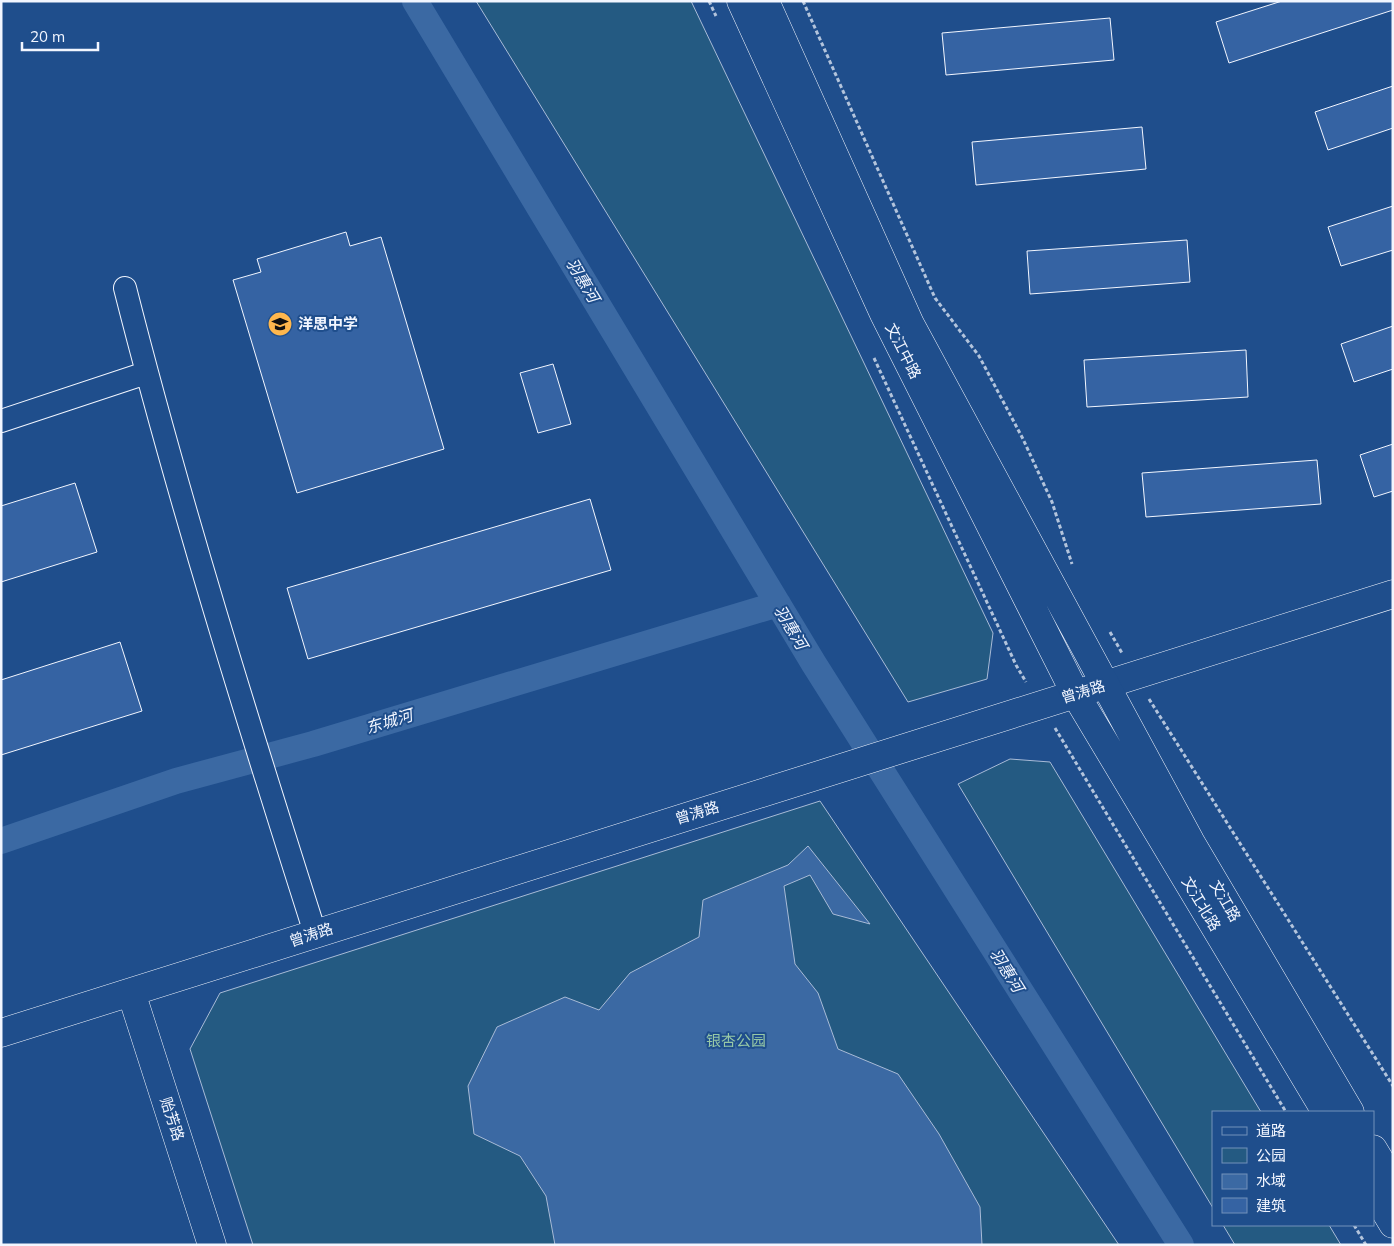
<svg xmlns="http://www.w3.org/2000/svg" width="1394" height="1246" viewBox="0 0 1394 1246" font-family="Mulish,'Noto Sans SC',sans-serif">
<style>
.green{fill:#245a82;stroke:#a8bbd7}
.water{fill:#3b69a3;stroke:#a8bbd7}
.lines{fill:none;stroke-linecap:round;stroke-linejoin:round}
.canal{stroke:#3b69a3;stroke-width:26}
.building{fill:#3563a3;stroke:#f2f6ff}
.minor-casing{stroke:#f2f6ff;stroke-width:24}
.tertiary-casing{stroke:#f2f6ff;stroke-width:29}
.secondary-casing{stroke:#f2f6ff;stroke-width:29}
.path{stroke:#b3c4dc;stroke-width:3;stroke-dasharray:4 2.5;stroke-linecap:butt}
.minor{stroke:#1f4e8c;stroke-width:22}
.tertiary{stroke:#1f4e8c;stroke-width:28}
.secondary{stroke:#1f4e8c;stroke-width:28}
.labels{text-anchor:middle;stroke-width:4;stroke-linejoin:round;paint-order:stroke}
.poi-label{font-size:15px;font-weight:bold;fill:#f2f6ff;stroke:#1f4e8c;text-anchor:start}
.street-label{font-size:15px;fill:#f2f6ff;stroke:#1f4e8c}
.park-label{font-size:15px;fill:#97c8a6;stroke:#1f4e8c}
.water-label{font-size:16px;font-style:italic;fill:#f2f6ff;stroke:#1f4e8c}
</style>
<rect width="100%" height="100%" fill="#1f4e8c"/>
<path class="green" d="M476,1H691L993,633L987,679L908,702Z
M1010,759L1050,762L1261,1112H1213V1208L958,784Z
M820,801L1119,1245H253L190,1049L220,993Z
M1223,1225H1329L1341,1245H1235Z"/>
<path class="water" d="M808,846L870,924L833,914L810,875L784,886L795,964L818,993L838,1049L898,1074L939,1134L980,1207L982,1245H555L546,1196L520,1156L474,1134L468,1086L497,1027L565,997L599,1010L630,973L699,937L703,900L788,865Z"/>
<g class="lines">
<path class="canal" d="M415,1L814,664L1181,1245
M1,841L176,781L313,744L778,604"/>
</g>
<path class="building" d="M1282,1H1393V10L1229,63L1216,22Z
M1110,18L1114,60L946,75L942,33Z
M1393,86V128L1328,150L1315,112Z
M1142,127L1146,169L976,185L972,142Z
M1393,206V250L1341,266L1328,227Z
M346,232L350,246L381,237L444,449L297,493L233,280L261,272L257,259Z
M1187,240L1190,282L1030,294L1027,251Z
M1393,326V369L1354,382L1341,344Z
M1246,350L1248,397L1087,407L1084,360Z
M553,364L571,424L538,433L520,373Z
M1393,444V491L1374,497L1360,455Z
M1317,460L1321,504L1146,517L1142,473Z
M75,483L97,552L1,582V506Z
M590,499L611,570L308,659L287,588Z
M120,642L142,711L1,755V680Z"/>
<g class="lines">
<defs>
<path id="minor" d="M125,288C180,505 247,719 315,933
M1,421L146,373"/>
<path id="tertiary" d="M131,992L212,1245
M1,1033L1393,594"/>
<path id="secondary" d="M741,1L884,314L1076,695L1326,1112
M765,1L910,324L1190,841L1350,1112
M1373,1149L1393,1182
M1373,1191L1393,1224"/>
</defs>
<use href="#minor" class="minor-casing"/>
<use href="#tertiary" class="tertiary-casing"/>
<use href="#secondary" class="secondary-casing"/>
<path class="path" d="M709,1L716,16
M803,1L935,298L979,356L1023,439L1052,502L1072,564
M874,358L1016,665L1026,682
M1110,632L1122,653
M1149,699L1393,1086
M1055,728L1286,1112
M1354,1225L1366,1245"/>
<use href="#minor" class="minor"/>
<use href="#tertiary" class="tertiary"/>
<use href="#secondary" class="secondary"/>
</g>
<defs>
<symbol id="school-disc" viewBox="-11 -11 22 22"><circle r="9.5" fill="#ffb74d" stroke="#1f4e8c"/><path d="M0-5L7-2L0 1L-7-2ZM-4 1L0 2.5L4 1V4Q0 6-4 4Z" fill="#111"/></symbol>
</defs>
<g fill-rule="evenodd">
<use href="#school-disc" x="266" y="310" width="28" height="28"/>
</g>
<g class="labels">
<g class="poi-label">
<text x="298" y="329">洋思中学</text>
</g>
<g class="street-label">
<text transform="translate(903 351) rotate(63)" y="5">文江中路</text>
<text transform="translate(1083 692) rotate(-17)" y="5">曾涛路</text>
<text transform="translate(697 813) rotate(-17)" y="5">曾涛路</text>
<text transform="translate(1225 901) rotate(60)" y="5">文江路</text>
<text transform="translate(1201 904) rotate(59)" y="5">文江北路</text>
<text transform="translate(311 935) rotate(-18)" y="5">曾涛路</text>
<text transform="translate(172 1119) rotate(72)" y="5">贻芳路</text>
</g>
<g class="park-label">
<text x="736" y="1046">银杏公园</text>
</g>
<g class="water-label">
<text transform="translate(583 280) rotate(59)" y="6">羽惠河</text>
<text transform="translate(791 627) rotate(59)" y="6">羽惠河</text>
<text transform="translate(389 721) rotate(-17)" y="6">东城河</text>
<text transform="translate(1007 970) rotate(58)" y="6">羽惠河</text>
</g>
</g>
<rect width="1394" height="1246" fill="none" stroke="#f2f6ff" stroke-width="5"/>
<rect x="1212" y="1111" width="162" height="115" fill="#1f4e8c" stroke="#7391ba"/>
<rect x="1222" y="1127" width="25" height="8" fill="#1f4e8c" stroke="#7391ba"/>
<text x="1256" y="1136" font-size="15" fill="#f2f6ff">道路</text>
<rect x="1222" y="1148" width="25" height="15" fill="#245a82" stroke="#7391ba"/>
<text x="1256" y="1161" font-size="15" fill="#f2f6ff">公园</text>
<rect x="1222" y="1174" width="25" height="15" fill="#3b69a3" stroke="#7391ba"/>
<text x="1256" y="1186" font-size="15" fill="#f2f6ff">水域</text>
<rect x="1222" y="1198" width="25" height="15" fill="#3563a3" stroke="#7391ba"/>
<text x="1256" y="1211" font-size="15" fill="#f2f6ff">建筑</text>
<path d="M22 42v8h76v-8" fill="none" stroke="#f2f6ff" stroke-width="2.5"/>
<text x="30" y="42" font-size="15" fill="#f2f6ff" stroke="#1f4e8c" stroke-width="4" paint-order="stroke">20 m</text>
</svg>
